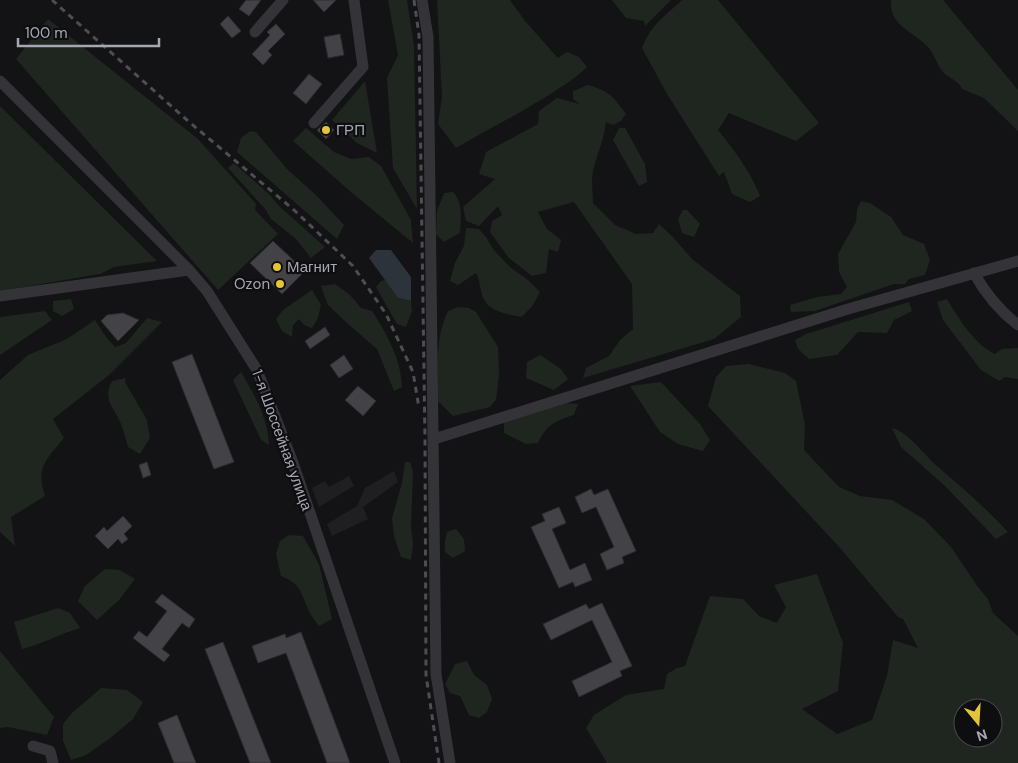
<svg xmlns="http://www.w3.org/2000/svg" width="1018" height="763" viewBox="0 0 1018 763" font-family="'DM Sans',sans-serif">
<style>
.built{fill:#1f1e21}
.green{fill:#1f2620;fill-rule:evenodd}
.water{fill:#2d333b}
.building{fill:#424247;stroke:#2d2c30}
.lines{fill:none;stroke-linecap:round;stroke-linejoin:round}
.minor{stroke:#343438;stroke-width:11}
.rail{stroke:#4d4d53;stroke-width:3;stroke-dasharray:6 5;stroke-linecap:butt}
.poi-dot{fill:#e4c53a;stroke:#0e0d0f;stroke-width:2}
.labels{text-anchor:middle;stroke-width:4.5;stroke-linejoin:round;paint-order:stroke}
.poi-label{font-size:15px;fill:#a5a7b3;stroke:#0e0d0f;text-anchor:start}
.street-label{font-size:15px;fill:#a5a7b3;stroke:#0e0d0f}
</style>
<rect width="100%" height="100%" fill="#131214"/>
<path class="built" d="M394,471L398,482L363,507L368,519L332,536L327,524L357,506L365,488Z
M349,476L354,486L319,507L312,488L325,481L329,487Z"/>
<path class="green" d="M388,0H407L414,46L417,209L393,168L387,78L398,55Z
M437,0H510L525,21L558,58L567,52L579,57L587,67C576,78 564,85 552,93C521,113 488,129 456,148L438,124L442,97Z
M612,0H671L645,26L644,21L626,18Z
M682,0H718L819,123L796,141L729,113L718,130C735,151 750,171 760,196L750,202L732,194L724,172L719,176L667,94L642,48C652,23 663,18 682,0Z
M891,0H943L1018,90V131L984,98L962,89C958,80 952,80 945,74C937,67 935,54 928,47C913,31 889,26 891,0Z
M48,19L198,139L256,204L255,210L278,234L218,290L16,59Z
M365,81L377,153L357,143L332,120Z
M588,85C609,91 613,96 626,114L621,121L613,125L606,122C604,140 597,154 593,171C591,181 593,193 593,203L615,225L636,234L653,233L659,224L673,237L692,259L740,296L741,317L714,339L583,378L586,368L609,356L620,340L633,329L632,284L574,202L538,212L547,229L561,240L558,252L549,249L546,273L532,276L509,258L490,232L492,221L502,215L498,206L479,226L466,221L463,207L495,179L479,174L486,152L538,124L539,111L557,98L580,104L573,99V91Z
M0,106L157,261L114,267L100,274L0,291Z
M306,128L334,152L351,159L369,157L381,166L411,220L413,243L351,192L293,141Z
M619,128H625L645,164L647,182L639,186L613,140Z
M250,131L256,132L288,170L316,195L344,225L337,239L237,152L241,138Z
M234,163L270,195L278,205L325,247L311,258L295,238L271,219L266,210L228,168Z
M453,192C463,202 461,220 460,233L444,242L436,234L437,211L444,193Z
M861,201L870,203L891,217L903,235L924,244L930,260L925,275L909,279L905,284H894L815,311L791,312L790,305L817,297L841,294L847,287L839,272L838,254L856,222L857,209Z
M683,210H687L700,224L694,237L682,233L678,219Z
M466,228L479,229L486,237L493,249L510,267L528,280L540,292L533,305L522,317C509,314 492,313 485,301C480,294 481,282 476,273L458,285L450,281L455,263L464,246Z
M385,280L398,298L411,301L412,311L406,327L397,324L376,287L381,281Z
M335,284L350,295L361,308L372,311C387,334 401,359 402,387L394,391L377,349L348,324L328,305L321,286Z
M312,290L321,305L318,318L312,328L304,325L299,319L293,325L292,337L282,331L276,319L283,310Z
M71,299L74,309L62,316L53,311V301Z
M947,299C960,320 973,343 995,354L1002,349L1018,348V379L1005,377L999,381L981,370L943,320L937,302Z
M909,302L912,311L894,320L887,333L858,332L837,355L809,359L798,349L795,340L806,334Z
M458,307L469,308L476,312L498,347L499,375L496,400L490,407L453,416L437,400C439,370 434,339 448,311Z
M45,311L52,320L0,355V317Z
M147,318L162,322L109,375L53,419L64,438C47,459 35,467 45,496L11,517L15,546L0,532V380L28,355L67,339L95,320L106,337L115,347L126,343Z
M540,355L561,369L568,379L554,390L526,378L527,362Z
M749,364L785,373L796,381L805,425L804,450L839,487L860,496L892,500L924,519L951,547L978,587L988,599L993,613L1018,636V763H607L586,728L594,715L626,695L664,689L667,674L677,668L685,666L710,596L743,599L759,616L777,623L786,607L774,585L817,574L843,643L838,691L802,709L837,734L872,720L887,676L893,640L918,648L903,619L898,617L841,549L708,406L716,377L726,366ZM963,708H993V738H963Z
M241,372C254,394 268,418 269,445L261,440L233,380Z
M126,378L125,382L147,420L150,438L140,454L128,447C126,440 124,432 121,424C114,407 102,400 112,381Z
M661,382L700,424L710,440L703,451L678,444L660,432L630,386Z
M566,403L578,404L574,415C555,421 547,424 538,443L526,444L504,433V423L514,417Z
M892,428C910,433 922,453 936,465C961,487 986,508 1008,532L996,539L945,486L901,447Z
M405,462H410L413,472L411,526L413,544L411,560L401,557L394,536L392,518L402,483Z
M456,529L464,539L465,551L453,558L445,552V541L447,532Z
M289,535L303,536L319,564L332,619L319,626C316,622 312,617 310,613C300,593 303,585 281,576L276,554L280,541Z
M105,569L120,570L135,579L119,600L97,620L78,601L85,586Z
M58,608L70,613L80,628C60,634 42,644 22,649L14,622Z
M0,651L54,717L47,735L8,727L0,728Z
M467,661L474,675L487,685L492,699L487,712L479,718L469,715L460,696L450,693L445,684L455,664Z
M101,688L127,690L143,702L133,719L109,739L86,755L71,760L63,741V724L72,713Z"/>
<path class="water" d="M376,250H391L411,277V301L398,298L369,258Z"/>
<path class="building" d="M246,0H261L249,16L239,9Z
M313,0H336L324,12Z
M228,16L241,31L232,38L220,24Z
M276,24L285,34L268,51L272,55L263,65L252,54L270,35L267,32Z
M340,34L344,55L328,58L324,37Z
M309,74L322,84L306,104L293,93Z
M326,122L334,130L326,139L317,130Z
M273,241L305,271L282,294L250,263Z
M123,313L139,320L118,341L101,321L107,315Z
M325,327L330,335L310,349L305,341Z
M192,354L234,462L214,469L172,362Z
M344,355L353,369L339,378L330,365Z
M358,386L376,401L363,416L345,400Z
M147,462L151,475L143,478L139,465Z
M591,489L594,495L608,489L636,551L622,557L624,563L607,570L600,554L614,547L596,507L582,513L575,497Z
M559,507L566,523L552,529L570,570L585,563L592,580L575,587L573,582L559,588L531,527L545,521L542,514Z
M123,516L132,526L124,534L128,539L122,544L118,539L108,549L95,536L104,527L107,531Z
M162,594L195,619L189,628L182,623L162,649L170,655L164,662L133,638L139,631L147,637L167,611L155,602Z
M602,603L632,666L620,671L622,676L579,697L572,681L612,662L592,620L551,640L543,624L586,604L589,609Z
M301,632L350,763H327L286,653L258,663L252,646L285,634L286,638Z
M223,642L271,763H250L205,649Z
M177,715L196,763H174L158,723Z"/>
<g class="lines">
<path class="minor" d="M422,0L428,37L436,674L450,763
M255,32L283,0
M0,81L189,270L207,291L257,370L292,460L395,763
M314,123L363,67L354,0
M974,273C985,293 1000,311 1018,325
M0,296L189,270
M434,439L848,309L1018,261
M33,746L50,751L53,763"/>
<path class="rail" d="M52,0L188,121L294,210L353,266L386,314L413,372L419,408
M414,0L419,35L425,440L426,675L439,763"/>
</g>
<g class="poi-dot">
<circle cx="326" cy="130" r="5"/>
<circle cx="277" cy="267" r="5"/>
<circle cx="280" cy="284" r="5"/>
</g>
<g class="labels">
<g class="poi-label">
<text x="336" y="135">ГРП</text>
<text x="287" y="272">Магнит</text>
<text x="270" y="289" text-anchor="end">Ozon</text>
</g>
<g class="street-label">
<text transform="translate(282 440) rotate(70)" y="5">1-я Шоссейная улица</text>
</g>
</g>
<g transform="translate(978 723) rotate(162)"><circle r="24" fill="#0e0d0f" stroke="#4a4b51"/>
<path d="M0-4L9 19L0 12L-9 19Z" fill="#e4c53a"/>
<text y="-8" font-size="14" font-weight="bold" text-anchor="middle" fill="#a5a7b3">N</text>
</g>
<path d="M18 38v8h141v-8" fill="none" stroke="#a5a7b3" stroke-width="2.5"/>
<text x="25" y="38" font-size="15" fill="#a5a7b3" stroke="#0e0d0f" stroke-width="4" paint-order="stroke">100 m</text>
</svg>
